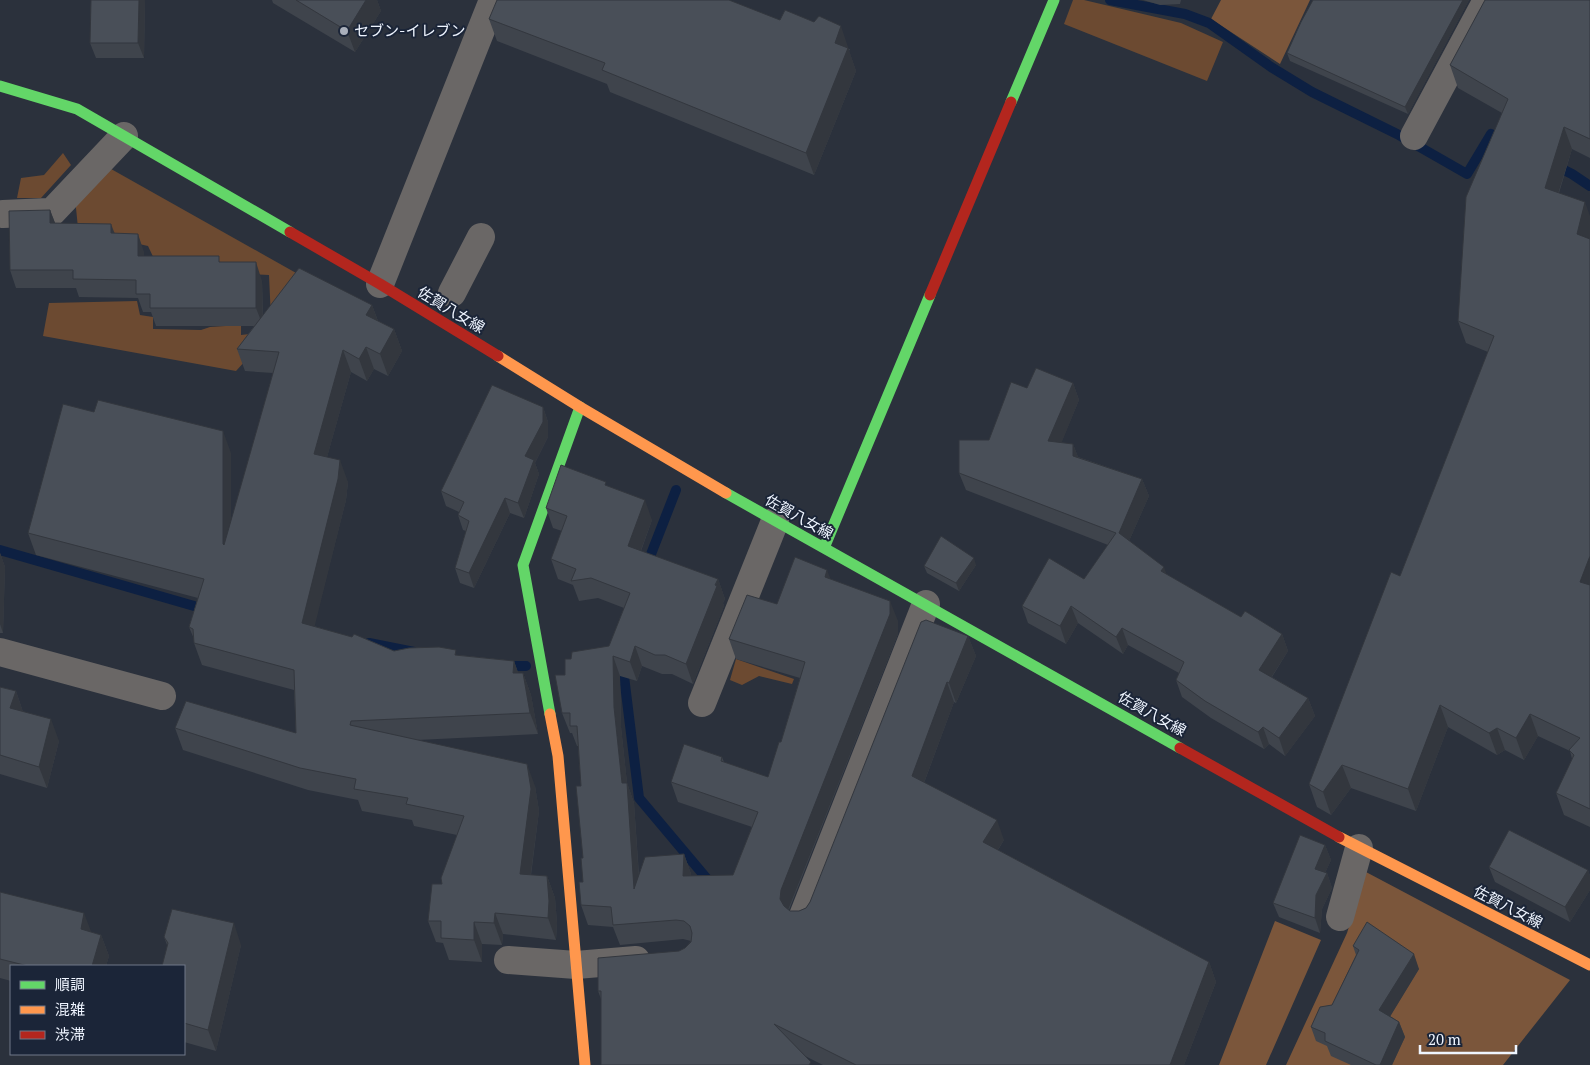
<svg xmlns="http://www.w3.org/2000/svg" width="1590" height="1065" viewBox="0 0 1590 1065" font-family="'PT Serif','Noto Sans JP',serif">
<style>
.green{fill:#6c4a31}
.forest{fill:#7b563b}
.lines{fill:none;stroke-linecap:round;stroke-linejoin:round}
.stream{stroke:#0d2042;stroke-width:10}
.street{stroke:#6a6766;stroke-width:28}
.fast{stroke:#63d668;stroke-width:11}
.slow{stroke:#ff974d;stroke-width:11}
.jam{stroke:#b3261e;stroke-width:11}
.wall{fill:#3f444c}
.shaded-wall{fill:#33373e}
.building{fill:#494f58;stroke:#33373e}
.poi-dot{fill:#aab0bb;stroke:#1b2538;stroke-width:2}
.labels{text-anchor:middle;stroke-width:4;stroke-linejoin:round;paint-order:stroke}
.poi-label{font-size:15px;fill:#eff5ff;stroke:#1b2538;text-anchor:start}
.street-label{font-size:15px;fill:#eff5ff;stroke:#1b2538}
</style>
<rect width="100%" height="100%" fill="#2b313c"/>
<path class="green" d="M1073,0H1084L1181,23L1223,42L1207,81L1064,24Z
M63,153L71,165L41,198H17L21,178L44,175Z
M104,165L305,278L271,319L269,275L250,274L244,262L157,265L148,246L112,238H79L75,198Z
M137,301L140,315L153,317V329L201,330L210,327L241,325V335L265,332L266,338L236,371L43,336L49,303Z
M736,659L794,679L792,684L759,676L742,685L730,680Z"/>
<path class="forest" d="M1221,0H1310L1280,64L1211,19Z
M1366,872L1570,980L1503,1065H1286L1347,933Z
M1275,921L1321,940L1266,1065H1219Z"/>
<g class="lines">
<path class="stream" d="M1110,0L1185,14L1209,23L1271,67L1312,92L1397,134L1467,174L1491,134L1505,141
M1554,165L1572,174L1590,186
M0,550L208,610
M646,567L676,490
M369,643L414,652
M502,666H526
M621,667L623,668L639,798L713,886"/>
<path class="street" d="M1414,136L1487,0
M52,212L124,136
M3,214L48,212
M380,284L493,0
M452,293L481,237
M0,652L162,696
M702,703L775,521
M803,916L926,604
M1340,917L1359,848
M508,960L576,965L636,960"/>
<path class="fast" d="M0,86L77,109L290,232
M1011,102L1054,0
M726,493L1180,748
M824,548L930,295
M550,714L523,565L580,407"/>
<path class="slow" d="M498,356L580,407L726,493
M550,714L558,756L585,1065
M1339,837L1590,965"/>
<path class="jam" d="M290,232L380,284L498,356
M930,295L1011,102
M1180,748L1339,837"/>
</g>
<path class="wall" d="M91,0H145L144,58H96L90,43Z
M272,0H377L381,11L355,52L273,3Z
M1143,0H1181L1180,4L1160,5Z
M1313,0H1469L1408,114L1290,61L1287,53Z
M1590,0V158L1572,149L1559,193L1590,239V827L1564,815L1556,793L1572,759L1570,751L1538,736L1524,760L1505,750L1497,755L1448,727L1416,811L1351,788L1331,815L1317,807L1309,784L1400,576L1488,352L1466,343L1458,321L1502,113L1458,88L1450,65Z
M489,19L850,49L849,51L856,71L814,175L610,92L607,84L497,41Z
M50,210L55,223L115,233L144,252V256L221,262L262,281L263,315L372,305L378,321L394,329L402,351L388,376L374,369L367,381L351,372L327,457L348,482L346,500L314,626L394,651L458,655L514,661L518,673H523L531,695L538,734L417,740L535,786L539,811L531,875L547,876L555,898L557,923L556,940L503,934L502,945L482,944V962L449,960L443,943L436,942L428,921L442,884L457,835L414,826L412,820L362,811L358,800L308,790L183,750L175,728L296,733L294,690L202,665L194,643V639L189,627L198,598L36,555L28,533L231,453V523L273,373L245,371L237,349L254,326H156L151,312H143L138,298L79,297L76,288H16L10,270Z
M1073,383L1079,400L1061,443L1073,444L1078,457L1142,479L1149,496L1129,541L1166,574L1241,617L1282,634L1288,651L1272,677L1308,698L1315,716L1285,756L1269,744L1264,749L1211,718L1182,697L1176,680L1179,673L1128,645L1123,654L1078,623L1066,644L1028,623L1022,606L1084,579L1108,545L966,490L959,473L989,440L1027,388Z
M543,407L548,422V437L535,463L539,474L524,518L510,513L474,588L460,583L455,568L466,531L463,530L458,515L459,512L446,506L441,491Z
M608,486L652,520L641,551L718,579L725,599L723,603L724,606L693,684L672,674H662L642,666L637,681L620,676L621,727L627,783L634,803L639,875L684,854L691,874V876L733,875L752,827L678,802L671,782L722,757L724,762L768,777L781,742L800,678L736,659L729,639L777,604L831,579L898,621V634L789,910L790,911H799L806,908L810,902L968,636L976,656L956,703L954,702L924,783L1004,840L998,850L1209,962L1216,982L1184,1065H823L805,1056L601,999L598,991L679,951L685,948L691,941L683,939L620,945L613,927L588,925L581,905L583,882V858L581,786L578,746H577L572,733H570L562,713L565,675L571,659L609,646L624,608L598,598L579,601L573,585L558,579L551,559L562,531L553,528L546,508Z
M0,553L5,567L3,633H0Z
M976,565L959,591L927,573L924,566Z
M0,687L16,691L23,712L59,741L47,788L0,774Z
M1325,845L1331,860L1325,873H1327L1332,888L1322,909L1320,933L1279,917L1273,903Z
M1489,867L1588,870L1590,876V890L1570,922L1495,882Z
M0,892L91,932L101,935L109,956L106,966H11V981L0,978Z
M164,937L241,945L216,1051L184,1042V966L167,945Z
M1353,946L1419,969L1390,1016L1399,1022L1405,1037L1392,1065H1351L1331,1056L1327,1046L1316,1041L1311,1027L1332,1005L1356,955Z"/>
<path class="shaded-wall" d="M139,0H145L144,58L138,43Z
M366,0H377L381,11L355,52L347,31Z
M1463,0H1469L1408,114L1405,107Z
M841,26L856,71L814,175L806,153L835,43Z
M1564,127L1572,149L1553,210L1545,188Z
M1585,202L1590,216V238L1586,256L1577,234Z
M50,210L57,228L50,223Z
M111,224L118,242L111,233Z
M138,234L144,252V274L138,256Z
M256,262L262,281L263,326L256,308Z
M372,305L380,327L366,315Z
M394,329L402,351L388,376L380,354Z
M366,347L374,369L367,381L359,359Z
M343,350L351,372L322,475L314,454Z
M1073,383L1079,400L1055,459L1048,441Z
M543,407L548,422V437L535,463L539,474L524,518L518,503L525,456Z
M223,431L231,453V566L223,544Z
M1073,444L1080,462L1073,456Z
M340,460L348,482L346,500L310,645L302,623Z
M1142,479L1149,496L1125,550L1119,533Z
M505,498L510,513L474,588L469,573Z
M645,500L652,520L635,566L628,546Z
M0,553L5,567L3,633L0,624Z
M1590,556V599L1580,582Z
M974,558L976,565L959,591L956,583Z
M1164,567L1170,584L1161,571Z
M827,570L835,590L825,577Z
M718,579L725,599L723,603L724,606L693,684L686,664Z
M890,601L898,621V634L788,910V919L780,899L781,890Z
M1071,606L1078,623L1066,644L1060,626Z
M1122,628L1128,645L1123,654L1116,637Z
M1282,634L1288,651L1265,687L1259,670Z
M968,636L976,656L956,703L949,683Z
M635,646L642,666L637,681L630,662Z
M613,656L620,676L621,727L627,783L634,803L641,909L634,889L622,783L614,707Z
M514,661L522,683L513,673Z
M523,673L531,695L538,734L530,713Z
M947,682L954,702L919,796L912,776Z
M16,691L23,712L10,708Z
M1308,698L1315,716L1285,756L1279,738Z
M1440,705L1448,727L1416,811L1408,789Z
M1530,714L1538,736L1524,760L1516,738Z
M51,719L59,741L47,788L39,767Z
M1263,727L1269,744L1264,749L1258,732Z
M1497,728L1505,750L1497,755L1489,733Z
M527,764L535,786L539,811L528,895L520,874Z
M1342,765L1351,788L1331,815L1323,792Z
M997,820L1004,840L990,862L983,842Z
M1325,845L1331,860L1320,884L1315,869Z
M684,854L691,874L690,896L683,876Z
M1588,870L1590,876V890L1570,922L1565,907Z
M1327,873L1332,888L1322,909L1320,933L1315,918L1316,895Z
M547,876L555,898L557,923L556,940L548,918Z
M84,913L92,934L81,929Z
M495,913L503,934L502,945L494,923Z
M474,922L482,944V962L474,940Z
M234,923L241,945L216,1051L208,1030Z
M101,935L109,956L106,966H92Z
M1414,954L1419,969L1385,1025L1379,1010Z
M1209,962L1216,982L1184,1065H1170Z
M1399,1022L1405,1037L1392,1065H1380Z"/>
<path class="building" d="M91,0H139L138,43H90Z
M296,0H366L347,31Z
M497,0H729L780,20L785,10L814,22L819,16L841,26L835,43L848,48L806,153L602,70L605,63L489,19Z
M1313,0H1463L1405,107L1287,53L1301,22Z
M1485,0H1590V139L1564,127L1545,188L1585,202L1577,234L1590,239V556L1580,582L1590,585V809L1556,793L1574,755L1569,750L1580,738L1530,714L1516,738L1497,728L1489,733L1440,705L1408,789L1342,765L1323,792L1309,784L1391,572L1400,576L1494,336L1458,321L1466,197L1508,99L1450,65Z
M50,210V223L111,224V233L138,234V256H219V262H256V308H150V294H136V280L73,279V270H10L9,211Z
M299,268L372,305L366,315L394,329L380,354L366,347L359,359L343,350L314,454L340,460L338,479L302,623L352,637L354,634L394,651L409,648L439,647L456,650L455,655L514,661L513,673H523L530,713L351,721L350,725L527,764L531,789L520,874L547,876L549,901L548,918L495,913L494,923L474,922V940L441,938V921H428L432,884H442L441,878L464,816L406,804L408,798L354,789L356,779L300,768L175,728L186,701L296,733L294,670L194,643L193,629L189,627L204,579L28,533L63,404L94,412L98,400L223,431V544L224,545L279,352L237,349Z
M1036,368L1073,383L1048,441L1073,444V456L1142,479L1119,533L1164,567L1161,571L1241,617L1245,611L1282,634L1259,670L1308,698L1279,738L1263,727L1258,732L1205,701L1176,680L1184,662L1122,628L1116,637L1071,606L1060,626L1022,606L1049,558L1084,579L1116,533L959,473V440H989L1011,382L1027,388Z
M492,385L543,407V422L525,456L534,460L518,503L505,498L469,573L455,568L469,521L458,515L464,502L441,491Z
M561,465L606,482L605,485L645,500L628,546L718,579L715,585L717,586L686,664L665,655H655L635,646L630,662L613,656L614,707L622,783H627L634,889L645,857L684,854L683,876L733,875L758,812L671,782L684,744L722,757L721,761L768,777L779,742H781L805,662L729,639L747,595L777,604L795,557L827,570L825,577L890,601V614L781,890L780,899L784,906L790,911H799L806,908L810,902L921,622L926,620L968,636L949,683L947,682L912,776L997,820L983,842L1209,962L1170,1065H856L774,1024L811,1062L809,1065H601V991H598V958L679,951L685,948L691,942L692,933L690,926L684,921L676,920L613,925L611,907L581,905L579,882H583L581,858H583L576,786H581L577,726H570V713H562L555,675H565V659H571L572,652L609,646L630,593L591,578L571,581L576,569L551,559L567,516L546,508Z
M941,536L974,558L956,583L924,566Z
M0,687L16,691L10,708L51,719L39,767L0,755Z
M1509,830L1588,870L1565,907L1489,867Z
M1300,835L1325,845L1315,869L1327,873L1316,895L1315,918L1273,903Z
M0,892L84,913L81,929L101,935L92,966H28L0,959Z
M172,909L234,923L208,1030L184,1023V966H162L168,943L164,937Z
M1367,922L1414,954L1379,1010L1399,1022L1380,1065H1376L1325,1041V1033L1311,1027L1320,1007L1332,1005L1359,950L1353,946Z"/>
<circle class="poi-dot" cx="344" cy="31" r="5"/>
<g class="labels">
<g class="poi-label">
<text x="354" y="36">セブン-イレブン</text>
</g>
<g class="street-label">
<text transform="translate(451 310) rotate(31)" y="5">佐賀八女線</text>
<text transform="translate(799 517) rotate(29)" y="5">佐賀八女線</text>
<text transform="translate(1152 714) rotate(29)" y="5">佐賀八女線</text>
<text transform="translate(1508 907) rotate(27)" y="5">佐賀八女線</text>
</g>
</g>
<rect x="10" y="965" width="175" height="90" fill="#1b2538" stroke="#707888"/>
<rect x="20" y="981" width="25" height="8" fill="#63d668" stroke="#707888"/>
<text x="55" y="990" font-size="15" fill="#eff5ff">順調</text>
<rect x="20" y="1006" width="25" height="8" fill="#ff974d" stroke="#707888"/>
<text x="55" y="1015" font-size="15" fill="#eff5ff">混雑</text>
<rect x="20" y="1031" width="25" height="8" fill="#b3261e" stroke="#707888"/>
<text x="55" y="1040" font-size="15" fill="#eff5ff">渋滞</text>
<path d="M1420 1045v8h96v-8" fill="none" stroke="#eff5ff" stroke-width="2.5"/>
<text x="1428" y="1045" font-size="15" fill="#eff5ff" stroke="#1b2538" stroke-width="4" paint-order="stroke">20 m</text>
</svg>
